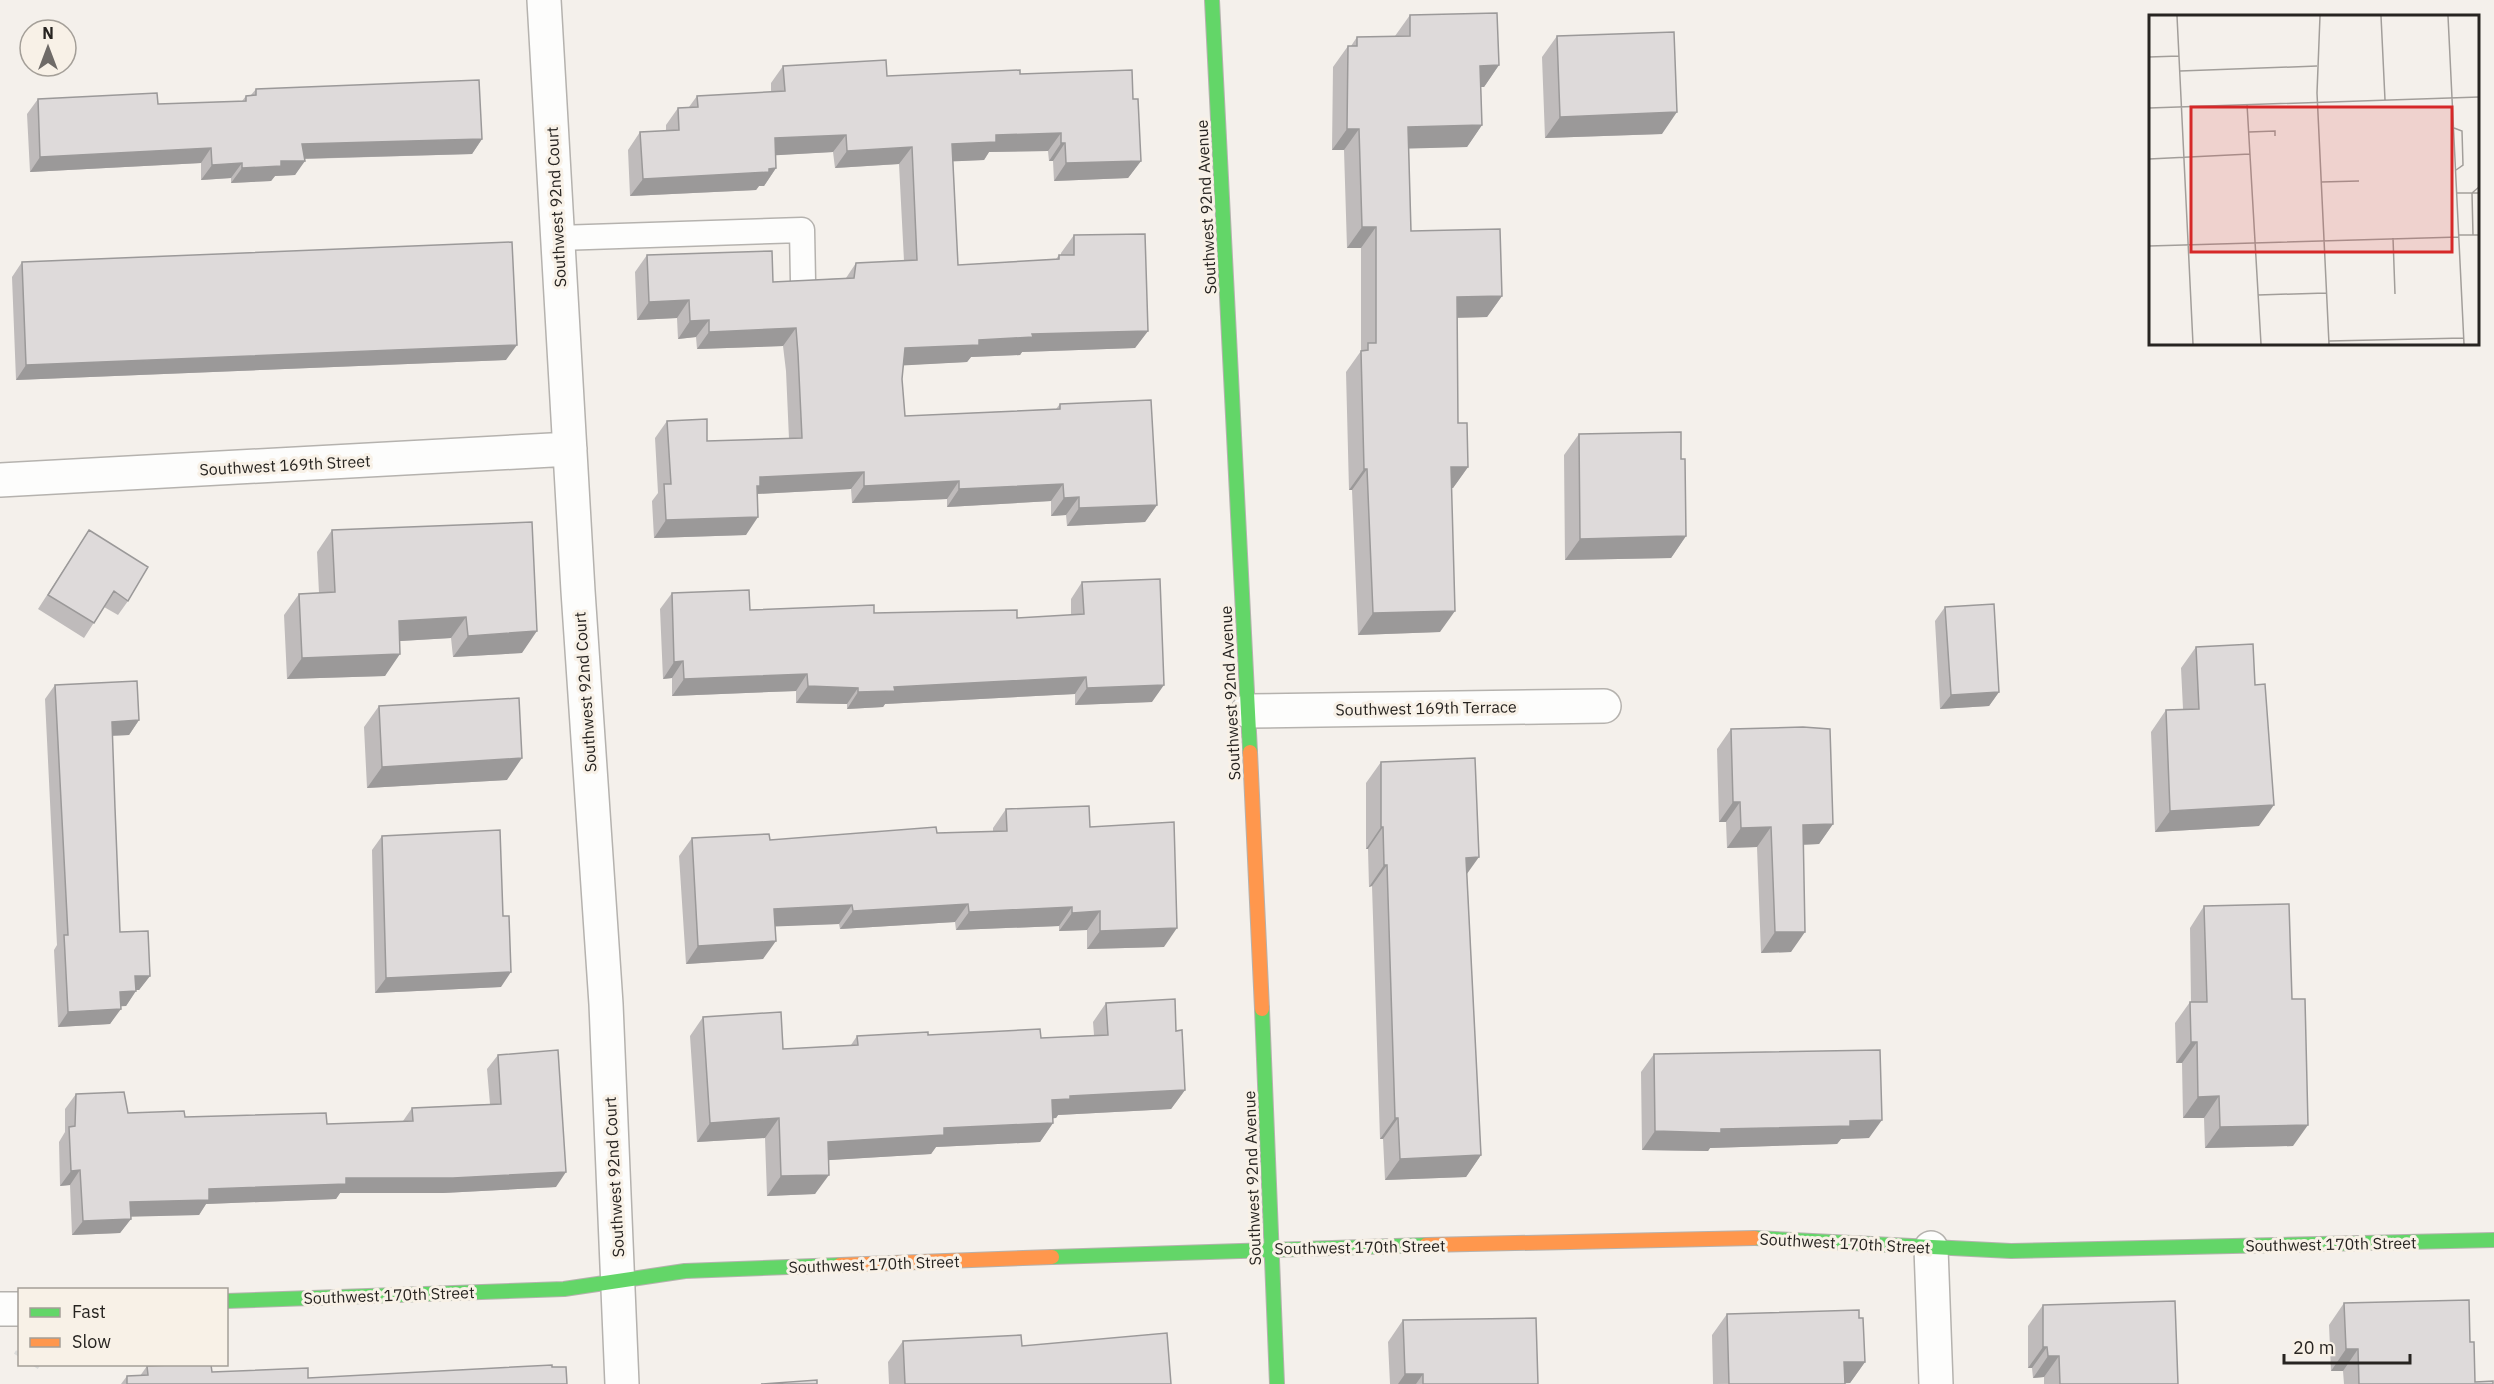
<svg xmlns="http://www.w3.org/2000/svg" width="2494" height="1384" viewBox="0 0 2494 1384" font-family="'IBM Plex Sans',sans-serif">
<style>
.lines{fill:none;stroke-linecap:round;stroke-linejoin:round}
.lane-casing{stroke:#b5b2ae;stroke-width:27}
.street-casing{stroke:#b5b2ae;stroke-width:36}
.fast-casing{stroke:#b5b2ae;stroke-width:16}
.slow-casing{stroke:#b5b2ae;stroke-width:16}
.path{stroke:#dcdcda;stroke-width:4;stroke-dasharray:6 3;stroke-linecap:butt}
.lane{stroke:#fdfdfc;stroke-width:24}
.street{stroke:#fdfdfc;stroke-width:33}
.fast{stroke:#63d668;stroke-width:14}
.slow{stroke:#ff974d;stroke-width:14}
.wall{fill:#bfbbbb}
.shaded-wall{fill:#9b9999}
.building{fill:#dedada;stroke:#9b9999;stroke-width:1.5}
.labels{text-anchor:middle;stroke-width:6;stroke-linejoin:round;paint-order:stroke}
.street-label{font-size:16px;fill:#272421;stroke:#f8f1e7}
.inset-road{fill:none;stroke:#a29e9a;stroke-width:1.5}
.view{fill:#d62828;fill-opacity:0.15;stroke:#d62828;stroke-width:3}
.inset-edge{fill:none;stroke:#272421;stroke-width:3}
</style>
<rect width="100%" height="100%" fill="#f4f0eb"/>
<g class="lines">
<defs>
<path id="lane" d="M558,238L802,230L803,281"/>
<path id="street" d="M544,0L578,591L606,1004L622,1384
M0,480L570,449
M1248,711L1604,706
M1931,1248L1936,1384
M0,1309H20"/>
<path id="fast" d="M1212,0L1250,752
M1262,1009L1277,1384
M1755,1238L2011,1251L2494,1240
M1052,1257L1426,1245
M226,1301L564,1289L685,1271L840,1265"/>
<path id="slow" d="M1250,752L1262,1009
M1426,1245L1755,1238
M840,1265L1052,1257"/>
</defs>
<use href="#lane" class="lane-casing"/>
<use href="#street" class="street-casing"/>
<use href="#fast" class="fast-casing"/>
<use href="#slow" class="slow-casing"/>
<path class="path" d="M15,1352L20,1355
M34,1364L41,1369"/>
<use href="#lane" class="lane"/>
<use href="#street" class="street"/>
<use href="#fast" class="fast"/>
<use href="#slow" class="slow"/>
</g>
<path class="wall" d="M1410,15L1499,65L1484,87H1481L1482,125L1467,147L1409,148L1411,231L1502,296L1487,317L1457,318L1458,423L1468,467L1453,488H1452L1440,632L1358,635L1352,490H1349L1346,372L1361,351V248H1347L1344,150H1332L1333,67L1348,46H1351L1357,37L1395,36Z
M1557,36L1662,134L1545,138L1542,57Z
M783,66L887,76L1020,74L1133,99L1141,161L1128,178L1054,181L1053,161H1049L1048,151L989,152L984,160L953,161L958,265L1056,259L1059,255H1061V253L1074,235L1148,331L1135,348L1022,352L1020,355L971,357L967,362L903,365L902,379L905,416L1056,409L1060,404L1157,505L1145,522L1067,526L1066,515L1051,516V501L947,507V499L852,503L851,489L757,494L746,535L654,538L652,501L658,493L655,438L667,421L707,441L789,439L786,371L783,346L697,349L696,337L678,339L677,318L637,320L635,272L647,255L773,282L846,278L856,263L904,261L899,164L835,168L833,152L776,155V168L764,186H759L756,190L630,196L628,150L640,132L666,131V125L678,108L689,107L697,96L771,92V83Z
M256,89L482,139L472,154L305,159L295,175L275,176L271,181L231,183V178L201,180V163L30,172L27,114L38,99L158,104L242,101L246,96L251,95Z
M22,262L506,360L16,380L12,277Z
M1579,434L1681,459L1686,536L1671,558L1565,560L1564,455Z
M89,530L128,601L118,615L104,607L84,638L38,609Z
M332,530L522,653L453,657L451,638L399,641L385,676L287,679L284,615L299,594L319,593L317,552Z
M1082,582L1152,702L1075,705V694L885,704L883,707L847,709V704L796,703V691L672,696V678L663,679L660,609L672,593L750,610L874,613L1017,618L1071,615V599Z
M1945,607L1999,692L1989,706L1940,709L1935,621Z
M2196,647L2259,826L2155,832L2151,732L2166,710L2183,709L2181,668Z
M55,685L139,720L129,735L112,736L115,808L120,932L150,976L139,990H136L126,1006H121L110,1024L58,1027L54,950L57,945L45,699Z
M379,706L507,780L367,788L364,727Z
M1731,729L1833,824L1819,844L1804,845L1791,952L1761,953L1757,847L1727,848L1726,822H1719L1717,749Z
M1381,762L1467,874L1481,1155L1466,1177L1385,1180L1383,1139H1380L1372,886L1369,887L1368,849H1366V783Z
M1006,809L1090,827L1164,947L1087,949V930L1059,931V926L956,930L955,922L840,929L839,924L775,926L763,959L686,964L679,856L692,838L770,840L993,831V828Z
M382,836L501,987L375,993L372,850Z
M2204,906L2293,1146L2205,1148L2204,1118H2183L2182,1063H2176L2175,1023L2190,1002H2191L2190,928Z
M1106,1003L1176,1031L1185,1090L1171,1109L1058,1115L1056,1118H1053V1123L1040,1142L936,1147L931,1154L828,1160L815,1194L767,1196L765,1138L697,1142L690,1036L703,1017L783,1049L851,1045L857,1036L928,1035L1041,1038L1094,1035L1093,1022Z
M1654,1054L1869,1138L1841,1139L1837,1144L1710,1148L1708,1151L1642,1150L1641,1072Z
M498,1055L556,1187L443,1193H340L336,1199L206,1204L199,1215L131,1216V1219L120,1233L72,1235L70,1185L60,1186L59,1142L65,1132V1109L76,1094L128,1113L185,1117L327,1124L403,1121L412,1108L490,1104L487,1069Z
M2344,1303L2470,1342L2475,1382L2493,1384H2344L2343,1371H2331L2329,1325Z
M2043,1305L2178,1384H2044V1377L2033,1378L2032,1368H2028V1326Z
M1727,1314L1859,1318L1865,1362L1850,1383L1713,1384L1712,1335Z
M1403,1320L1538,1384H1390L1388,1342Z
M903,1341L1022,1346L1171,1384H889L888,1362Z
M147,1366L212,1372L308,1378L552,1367L567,1384H121L127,1376H140Z"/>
<path class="shaded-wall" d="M1499,65L1484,87H1465L1480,66Z
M1677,112L1662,134L1545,138L1560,117Z
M1482,125L1467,147L1393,149L1408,127Z
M1347,129H1359L1344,150H1332Z
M1061,133L1048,151L989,152L984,160L940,162L952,144L996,135Z
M846,135L833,152L763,156L775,138Z
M482,139L472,154L292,159L302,144Z
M1061,143H1065L1053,161H1049Z
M912,147L899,164L835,168L847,151Z
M211,148L201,163L30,172L40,157Z
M281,161H305L295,175L275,176L271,181L231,183L242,168Z
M1141,161L1128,178L1054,181L1066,163Z
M242,163L231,178L201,180L212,165Z
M776,168L764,186H759L756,190L630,196L643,179Z
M1362,227H1376L1361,248H1347Z
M1502,296L1487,317L1442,318L1457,297Z
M689,300L677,318L637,320L649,302Z
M709,320L696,337L678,339L690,321Z
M796,328L783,346L697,349L709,332Z
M1148,331L1135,348L1022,352L1020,355L971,357L967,362L893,366L905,348L1032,334Z
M517,345L506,360L16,380L26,365Z
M1451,467H1468L1453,488H1436Z
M1364,469H1367L1352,490H1349Z
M864,472L851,489L755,494L748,503L760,477Z
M959,481L947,499L852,503L864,486Z
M1063,484L1051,501L947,507L959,489Z
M1079,497L1066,515L1051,516L1064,498Z
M1157,505L1145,522L1067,526L1079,508Z
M758,517L746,535L654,538L666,520Z
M1686,536L1671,558L1565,560L1580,539Z
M1455,611L1440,632L1358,635L1373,613Z
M466,617L451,638L384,642L399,621Z
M537,631L522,653L453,657L468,636Z
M400,654L385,676L287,679L302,658Z
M683,661L672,678L663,679L674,662Z
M807,674L796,691L672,696L684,679Z
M1086,677L1075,694L885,704L883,707L847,709L858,692L894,687Z
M1164,685L1152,702L1075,705L1087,688Z
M808,686L858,688L847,704L796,703Z
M1999,692L1989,706L1940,709L1951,695Z
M139,720L129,735L101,736L112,722Z
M522,758L507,780L367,788L382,767Z
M1733,802H1740L1726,822H1719Z
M2274,805L2259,826L2155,832L2170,811Z
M1833,824L1819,844L1789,845L1803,825Z
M1381,827H1383L1368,849H1366Z
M1771,827L1757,847L1727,848L1741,828Z
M1479,857L1464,878L1466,858Z
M1384,865H1387L1372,886L1369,887Z
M968,904L955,922L840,929L853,911Z
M852,905L839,924L761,927L774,909Z
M1072,907L1059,926L956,930L969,912Z
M1100,911L1087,930L1059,931L1072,913Z
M1177,928L1164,947L1087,949L1100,931Z
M1775,932H1805L1791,952L1761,953Z
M776,941L763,959L686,964L698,946Z
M511,972L501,987L375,993L386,978Z
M135,976H150L139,990H125Z
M136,991L126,1006L110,1007L120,992Z
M121,1009L110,1024L58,1027L68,1012Z
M2191,1042H2197L2182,1063H2176Z
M1185,1090L1171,1109L1058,1115L1056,1118L1039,1120L1052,1100L1070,1096Z
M2219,1096L2204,1118H2183L2198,1097Z
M779,1118L765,1138L697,1142L710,1123Z
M1395,1118H1398L1383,1139H1380Z
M1882,1120L1869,1138L1841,1139L1837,1144L1710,1148L1708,1151L1642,1150L1655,1131L1721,1129L1850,1121Z
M1053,1123L1040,1142L936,1147L931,1154L814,1161L828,1142L944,1128Z
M2308,1125L2293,1146L2205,1148L2220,1127Z
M1481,1155L1466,1177L1385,1180L1400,1159Z
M80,1170L70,1185L60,1186L71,1171Z
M566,1172L556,1187L443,1193H340L336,1199L206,1204L199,1215L120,1217L130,1202L209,1189L346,1178Z
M829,1175L815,1194L767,1196L781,1176Z
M131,1219L120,1233L72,1235L83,1221Z
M2043,1347H2047L2032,1368H2028Z
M2346,1349H2358L2343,1371H2331Z
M2048,1356H2059L2044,1377L2033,1378Z
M1844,1362H1865L1850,1383L1829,1384Z
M1405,1374H1423L1416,1384H1398Z"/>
<path class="building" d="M1497,13L1499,65L1480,66L1482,125L1408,127L1411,231L1500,229L1502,296L1457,297L1458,423H1467L1468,467H1451L1455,611L1373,613L1367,469H1364L1361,351L1368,350V343H1376V227H1362L1359,129H1347L1348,46H1357V37L1410,36V15Z
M1674,32L1677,112L1560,117L1557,36Z
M886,60L887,76L1020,70V74L1132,70L1133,99H1138L1141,161L1066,163L1065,143H1061V133L996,135V142L952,144L958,265L1059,259V255H1074V235L1145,234L1148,331L1032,334L1033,337L979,340V345L905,348L902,379L905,416L1060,409V404L1151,400L1157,505L1079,508V497L1064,498L1063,484L959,489V481L864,486V472L760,477V486H757L758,517L666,520L664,484H671L667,421L707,419V441L802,438L798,354L796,328L709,332V320L690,321L689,300L649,302L647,255L772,251L773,282L854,278L856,263L917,260L912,147L847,151L846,135L775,138L776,168L769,169V172L643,179L640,132L679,130L678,108L698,107L697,96L785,91L783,66Z
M479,80L482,139L302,144L305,161H281V166L242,168V163L212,165L211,148L40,157L38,99L157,93L158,104L246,101V96L256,95V89Z
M512,242L517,345L26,365L22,262Z
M1681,432V459H1685L1686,536L1580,539L1579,434Z
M532,522L537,631L468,636L466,617L399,621L400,654L302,658L299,594L335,592L332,530Z
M89,530L148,567L128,601L114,591L94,623L48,595Z
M1160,579L1164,685L1087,688L1086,677L894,687L895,691L858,692V688L808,686L807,674L684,679L683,661L674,662L672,593L749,590L750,610L874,605V613L1017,610V618L1084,614L1082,582Z
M1994,604L1999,692L1951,695L1945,607Z
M2253,644L2255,685L2265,684L2274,805L2170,811L2166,710L2199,709L2196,647Z
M137,681L139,720L112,722L115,808L120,932L148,931L150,976H135L136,991L120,992L121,1009L68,1012L64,935H68L55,685Z
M519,698L522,758L382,767L379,706Z
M1803,727L1830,729L1833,824L1803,825L1805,932H1775L1771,827L1741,828L1740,802H1733L1731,729Z
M1475,758L1479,857L1466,858L1481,1155L1400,1159L1398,1118H1395L1387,865H1384L1383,827H1381V762Z
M1089,806L1090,827L1174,822L1177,928L1100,931V911L1072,913V907L969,912L968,904L853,911L852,905L774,909L776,941L698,946L692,838L769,834L770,840L936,827L937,833L1007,831L1006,809Z
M500,830L503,916H509L511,972L386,978L382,836Z
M2289,904L2292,999H2305L2308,1125L2220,1127L2219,1096L2198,1097L2197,1042H2191L2190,1002H2207L2204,906Z
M1175,999L1176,1031L1182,1030L1185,1090L1070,1096V1099L1052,1100L1053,1123L944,1128V1135L828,1142L829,1175L781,1176L779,1118L710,1123L703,1017L781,1012L783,1049L858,1045L857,1036L928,1032V1035L1040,1029L1041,1038L1108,1035L1106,1003Z
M558,1050L566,1172L453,1178H346V1184L209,1189V1200L130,1202L131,1219L83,1221L80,1170L71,1171L69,1127L75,1126L76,1094L124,1092L128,1113L184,1111L185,1117L326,1113L327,1124L413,1121L412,1108L501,1104L498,1055Z
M1880,1050L1882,1120L1850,1121V1126L1721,1129V1133L1655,1131L1654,1054Z
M2469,1300L2470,1342H2474L2475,1382L2493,1381V1384H2359L2358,1349H2346L2344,1303Z
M2175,1301L2178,1384H2060L2059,1356H2048L2047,1347H2043V1305Z
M1859,1310V1318H1863L1865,1362H1844L1845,1384H1729L1727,1314Z
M1536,1318L1538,1384H1423V1374H1405L1403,1320Z
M1167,1333L1171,1384H905L903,1341L1021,1335L1022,1346Z
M171,1365H211L212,1372L308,1368V1378L552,1365V1367H566L567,1384H127V1376L148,1375L147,1366Z
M817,1380V1384H761Z"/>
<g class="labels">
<g class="street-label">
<text transform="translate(556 207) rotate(-93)" y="6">Southwest 92nd Court</text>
<text transform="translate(1206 207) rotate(-93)" y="6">Southwest 92nd Avenue</text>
<text transform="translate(285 465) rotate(-3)" y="6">Southwest 169th Street</text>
<text transform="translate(585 692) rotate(-94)" y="6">Southwest 92nd Court</text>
<text transform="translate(1230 693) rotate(-93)" y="6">Southwest 92nd Avenue</text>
<text transform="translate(1426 708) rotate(-1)" y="6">Southwest 169th Terrace</text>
<text transform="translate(614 1177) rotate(-93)" y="6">Southwest 92nd Court</text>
<text transform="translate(1252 1178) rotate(-92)" y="6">Southwest 92nd Avenue</text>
<text transform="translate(1845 1243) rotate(3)" y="6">Southwest 170th Street</text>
<text transform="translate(2331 1244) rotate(-1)" y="6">Southwest 170th Street</text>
<text transform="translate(1360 1247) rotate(-1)" y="6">Southwest 170th Street</text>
<text transform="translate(874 1264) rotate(-2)" y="6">Southwest 170th Street</text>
<text transform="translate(389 1295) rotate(-2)" y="6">Southwest 170th Street</text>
</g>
</g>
<g transform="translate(2149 15)">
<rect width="330" height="330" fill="#f4f0eb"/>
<path class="inset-road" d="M28,1L44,329M171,1L168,78L180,329M232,1L236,85M299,1L315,329M0,42L30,41M31,56L168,51M98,89L112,329M0,93L330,82M305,113L313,116L314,150L307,155M100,117L126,116V121M0,144L101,139M172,167L210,166M308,178H330M310,220H330M324,220L323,178L330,172M244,223L246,279M0,231L310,222M109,280L177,278M180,326L315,323"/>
<path class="view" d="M42,92H303V237H42Z"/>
<rect width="330" height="330" class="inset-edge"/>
</g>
<rect x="18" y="1288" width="210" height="78" fill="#f8f1e7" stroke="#a49f98" stroke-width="1.5"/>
<rect x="30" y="1308" width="30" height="9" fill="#63d668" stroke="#a49f98" stroke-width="1.5"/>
<text x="72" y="1318" font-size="18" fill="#272421">Fast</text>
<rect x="30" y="1338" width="30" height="9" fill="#ff974d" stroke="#a49f98" stroke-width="1.5"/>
<text x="72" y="1348" font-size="18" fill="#272421">Slow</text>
<g transform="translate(48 48)"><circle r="28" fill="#f8f1e7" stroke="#a49f98" stroke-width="1.5"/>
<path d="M0-4.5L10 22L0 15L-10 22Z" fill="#6f6b68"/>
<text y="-9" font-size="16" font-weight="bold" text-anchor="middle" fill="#272421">N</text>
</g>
<path d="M2284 1354v9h126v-9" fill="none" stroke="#272421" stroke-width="3"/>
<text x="2293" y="1354" font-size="18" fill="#272421" stroke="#f8f1e7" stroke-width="4.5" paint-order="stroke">20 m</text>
</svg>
